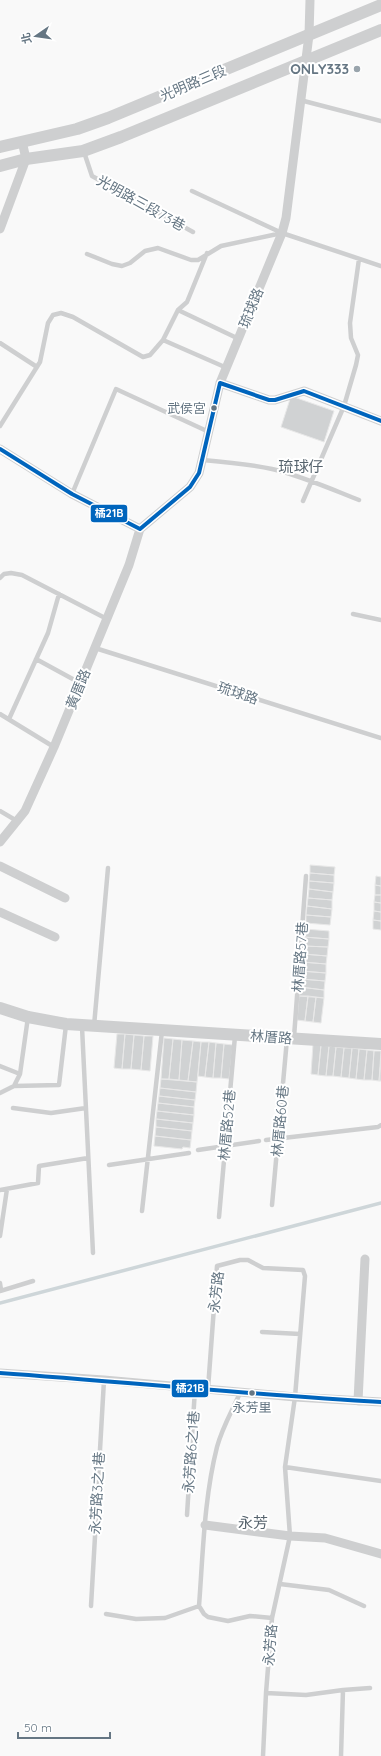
<svg xmlns="http://www.w3.org/2000/svg" width="381" height="1756" viewBox="0 0 381 1756" font-family="Quicksand,'Noto Sans TC',sans-serif">
<style>
.lines{fill:none;stroke-linecap:round;stroke-linejoin:round}
.stream{stroke:#ced6d9;stroke-width:3.5}
.building{fill:#d0d2d3;stroke:#e8e8e8}
.service{stroke:#cecfd0;stroke-width:4.5}
.minor{stroke:#cecfd0;stroke-width:9}
.tertiary{stroke:#cecfd0;stroke-width:12}
.bus-1-casing{stroke:#fff;stroke-width:7}
.bus-1{stroke:#0065bd;stroke-width:4}
.poi-dot{fill:#99a4ac;stroke:#fff;stroke-width:1.5}
.bus-dot{fill:#657683;stroke:#fff;stroke-width:1.5}
.labels{text-anchor:middle;stroke-width:4;stroke-linejoin:round;paint-order:stroke}
.bus-label{font-size:13px;fill:#657683;stroke:#fff;text-anchor:end}
.poi-label{font-size:14px;font-weight:bold;fill:#657683;stroke:#fff;text-anchor:end}
.street-label{font-size:14px;fill:#657683;stroke:#fff}
.neighbourhood-label{font-size:15px;fill:#57646e;stroke:#fff}
.line-badge{stroke:#fff;stroke-width:1.5}
.badge-label{font-size:11px;text-anchor:middle;font-weight:bold;fill:#fff}
</style>
<rect width="100%" height="100%" fill="#f9f9f9"/>
<g class="lines">
<path class="stream" d="M0,1303L381,1203"/>
</g>
<path class="building" d="M291,396L334,411L324,442L281,427Z
M310,865L335,867L334,875L310,873Z
M310,873L334,875V883L309,881Z
M376,876L381,877V886L375,885Z
M309,881L334,883L333,892L309,889Z
M375,885L381,886V895H375Z
M309,889L333,892L332,900L308,898Z
M375,895H381V903L374,902Z
M308,898L332,900V909L307,906Z
M374,902L381,903V912L374,911Z
M307,906L332,909L331,917L306,915Z
M374,911L381,912V921L373,920Z
M306,915L331,917L330,925L306,923Z
M373,920L381,921V930L373,929Z
M305,929L329,931V939L304,937Z
M304,937L329,939L328,947L304,946Z
M304,946L328,947L327,956L303,954Z
M303,954L327,956L326,964L302,962Z
M302,962L326,964V973L301,971Z
M301,971L326,973L325,981L301,979Z
M301,979L325,981L324,990L300,987Z
M300,987L324,990V998L299,996Z
M299,996H308L305,1021L297,1020Z
M308,996L316,997L313,1022L305,1021Z
M316,997L324,998L321,1023L313,1022Z
M117,1034H125L122,1069L114,1068Z
M125,1034L134,1035L131,1069H122Z
M134,1035L144,1036L141,1070L131,1069Z
M144,1036H153L150,1071L141,1070Z
M164,1038L173,1039L169,1079H161Z
M173,1039L182,1040L179,1080L169,1079Z
M182,1040L193,1041L188,1081L179,1080Z
M193,1041L201,1042L197,1082L188,1081Z
M201,1042H209L205,1077L198,1076Z
M209,1042L216,1043L213,1078L205,1077Z
M216,1043L224,1044L221,1078H213Z
M224,1044L233,1045L229,1079L221,1078Z
M313,1044L321,1045L318,1075L311,1074Z
M321,1045L329,1046L326,1076L318,1075Z
M329,1046L336,1047L333,1076H326Z
M336,1047L344,1048L341,1077L333,1076Z
M344,1048H352L349,1078L341,1077Z
M352,1048L359,1049L356,1079L349,1078Z
M359,1049L367,1050L364,1080L356,1079Z
M367,1050L374,1051L372,1080H364Z
M374,1051H381L379,1081L372,1080Z
M381,1061V1081H379Z
M161,1079L197,1082L196,1092L160,1088Z
M160,1088L196,1092L195,1100L159,1096Z
M159,1096L195,1100L194,1107L158,1103Z
M158,1103L194,1107V1115L157,1111Z
M157,1111L194,1115L193,1123L156,1119Z
M156,1119L193,1123L192,1131L156,1127Z
M156,1127L192,1131L191,1140L155,1136Z
M155,1136L191,1140L190,1148L183,1147L182,1149L154,1146Z"/>
<g class="lines">
<path class="service" d="M300,100L381,121
M84,152L92,176L193,232
M192,191L282,233L381,266
M87,254L112,264L122,266L130,263L145,251L158,248L191,260H198L221,246L282,233
M178,310L239,339
M163,340L227,368
M0,343L37,367
M0,426L40,362L48,323L53,315L61,313L73,317L143,357L150,355L163,340L178,310L187,302L207,253
M203,460C226,462 249,464 272,469C302,476 331,489 359,500
M72,494L116,389L209,432
M303,501L344,406L356,365L358,355L351,338L350,323L359,259
M0,578L4,574L11,573L22,575L107,619
M353,614L381,620
M95,648L381,738
M36,659L80,683
M0,714L54,747
M9,719L48,633L59,594
M0,811L17,821
M94,1026L108,868
M82,1027L93,1253
M294,1037L306,876
M0,1066L20,1074
M14,1086L59,1085L66,1025
M0,1093L14,1086L20,1074L28,1017
M13,1108L51,1113L86,1108
M266,1140L378,1127L381,1125
M198,1150L259,1141
M109,1165L189,1153
M0,1190L38,1183L39,1166L88,1158
M272,1205L287,1039
M142,1211L162,1031
M219,1217L235,1036
M0,1236L7,1189
M0,1283L1,1290
M0,1291L33,1281
M262,1332L300,1334
M208,1389L217,1266L240,1260H248L263,1268L303,1270L305,1276L295,1397L285,1467L290,1536L272,1618L266,1693L263,1756
M240,1393C232,1411 222,1428 217,1447C204,1498 203,1554 199,1606L204,1614L208,1617L228,1621L250,1616L272,1618
M285,1467L381,1481
M187,1515L195,1389
M280,1584L329,1590L364,1606
M91,1606L104,1380
M106,1614L136,1619L165,1618L199,1606
M266,1693L306,1695L343,1690L370,1688
M341,1756L343,1690"/>
<path class="minor" d="M0,229L26,159L22,141
M220,383L269,400H275L304,391L381,421
M0,449L72,494L140,529
M140,529L190,487L199,473L220,383L282,233L286,218L309,35L310,0
M0,842L25,811L54,747L129,565L140,529
M0,866L65,898
M0,912L55,937
M0,1373L104,1380L295,1397L381,1402
M358,1401L365,1259
M205,1525L290,1536L325,1538L381,1554"/>
<path class="tertiary" d="M0,147L77,129L108,118L381,5
M0,166L26,159L83,151L121,137L381,30
M0,1008L28,1017L66,1024L381,1044"/>
<defs>
<path id="bus-1" d="M0,449L72,494L140,529L190,487L199,473L220,383L269,400H275L304,391L381,421
M0,1373C127,1382 254,1395 381,1402"/>
</defs>
<use href="#bus-1" class="bus-1-casing"/>
<use href="#bus-1" class="bus-1"/>
</g>
<circle class="poi-dot" cx="357" cy="69" r="4"/>
<g class="bus-dot">
<circle cx="214" cy="408" r="3.5"/>
<circle cx="252" cy="1393" r="3.5"/>
</g>
<g class="labels">
<g class="bus-label">
<text x="206" y="413">武侯宮</text>
<text x="252" y="1412" text-anchor="middle">永芳里</text>
</g>
<g class="poi-label">
<text x="349" y="74">ONLY333</text>
</g>
<g class="street-label">
<text transform="translate(193 83) rotate(-23)" y="5">光明路三段</text>
<text transform="translate(141 203) rotate(29)" y="5">光明路三段73巷</text>
<text transform="translate(251 308) rotate(-68)" y="5">琉球路</text>
<text transform="translate(78 689) rotate(-68)" y="5">黃厝路</text>
<text transform="translate(238 693) rotate(18)" y="5">琉球路</text>
<text transform="translate(300 957) rotate(-86)" y="5">林厝路57巷</text>
<text transform="translate(271 1037) rotate(4)" y="5">林厝路</text>
<text transform="translate(280 1121) rotate(-85)" y="5">林厝路60巷</text>
<text transform="translate(227 1125) rotate(-85)" y="5">林厝路52巷</text>
<text transform="translate(216 1292) rotate(-83)" y="5">永芳路</text>
<text transform="translate(191 1452) rotate(-86)" y="5">永芳路6之1巷</text>
<text transform="translate(97 1493) rotate(-87)" y="5">永芳路3之1巷</text>
<text transform="translate(270 1645) rotate(-85)" y="5">永芳路</text>
</g>
<g class="neighbourhood-label">
<text x="301" y="472">琉球仔</text>
<text x="253" y="1528">永芳</text>
</g>
</g>
<g class="line-badge">
<rect x="90" y="504" width="38" height="19" rx="4" fill="#0065bd"/>
<rect x="171" y="1379" width="38" height="19" rx="4" fill="#0065bd"/>
</g>
<g class="badge-label">
<text x="109" y="517">橘21B</text>
<text x="190" y="1392">橘21B</text>
</g>
<g transform="translate(36 36) rotate(257)" stroke="#ffffff" stroke-width="3" paint-order="stroke">
<path d="M0-3L7 15L0 10L-7 15Z" fill="#657683"/>
<text y="-6" font-size="11" font-weight="bold" text-anchor="middle" fill="#657683">北</text>
</g>
<path d="M18 1732v6h92v-6" fill="none" stroke="#657683" stroke-width="2"/>
<text x="24" y="1732" font-size="12" fill="#657683" stroke="#ffffff" stroke-width="3" paint-order="stroke">50 m</text>
</svg>
